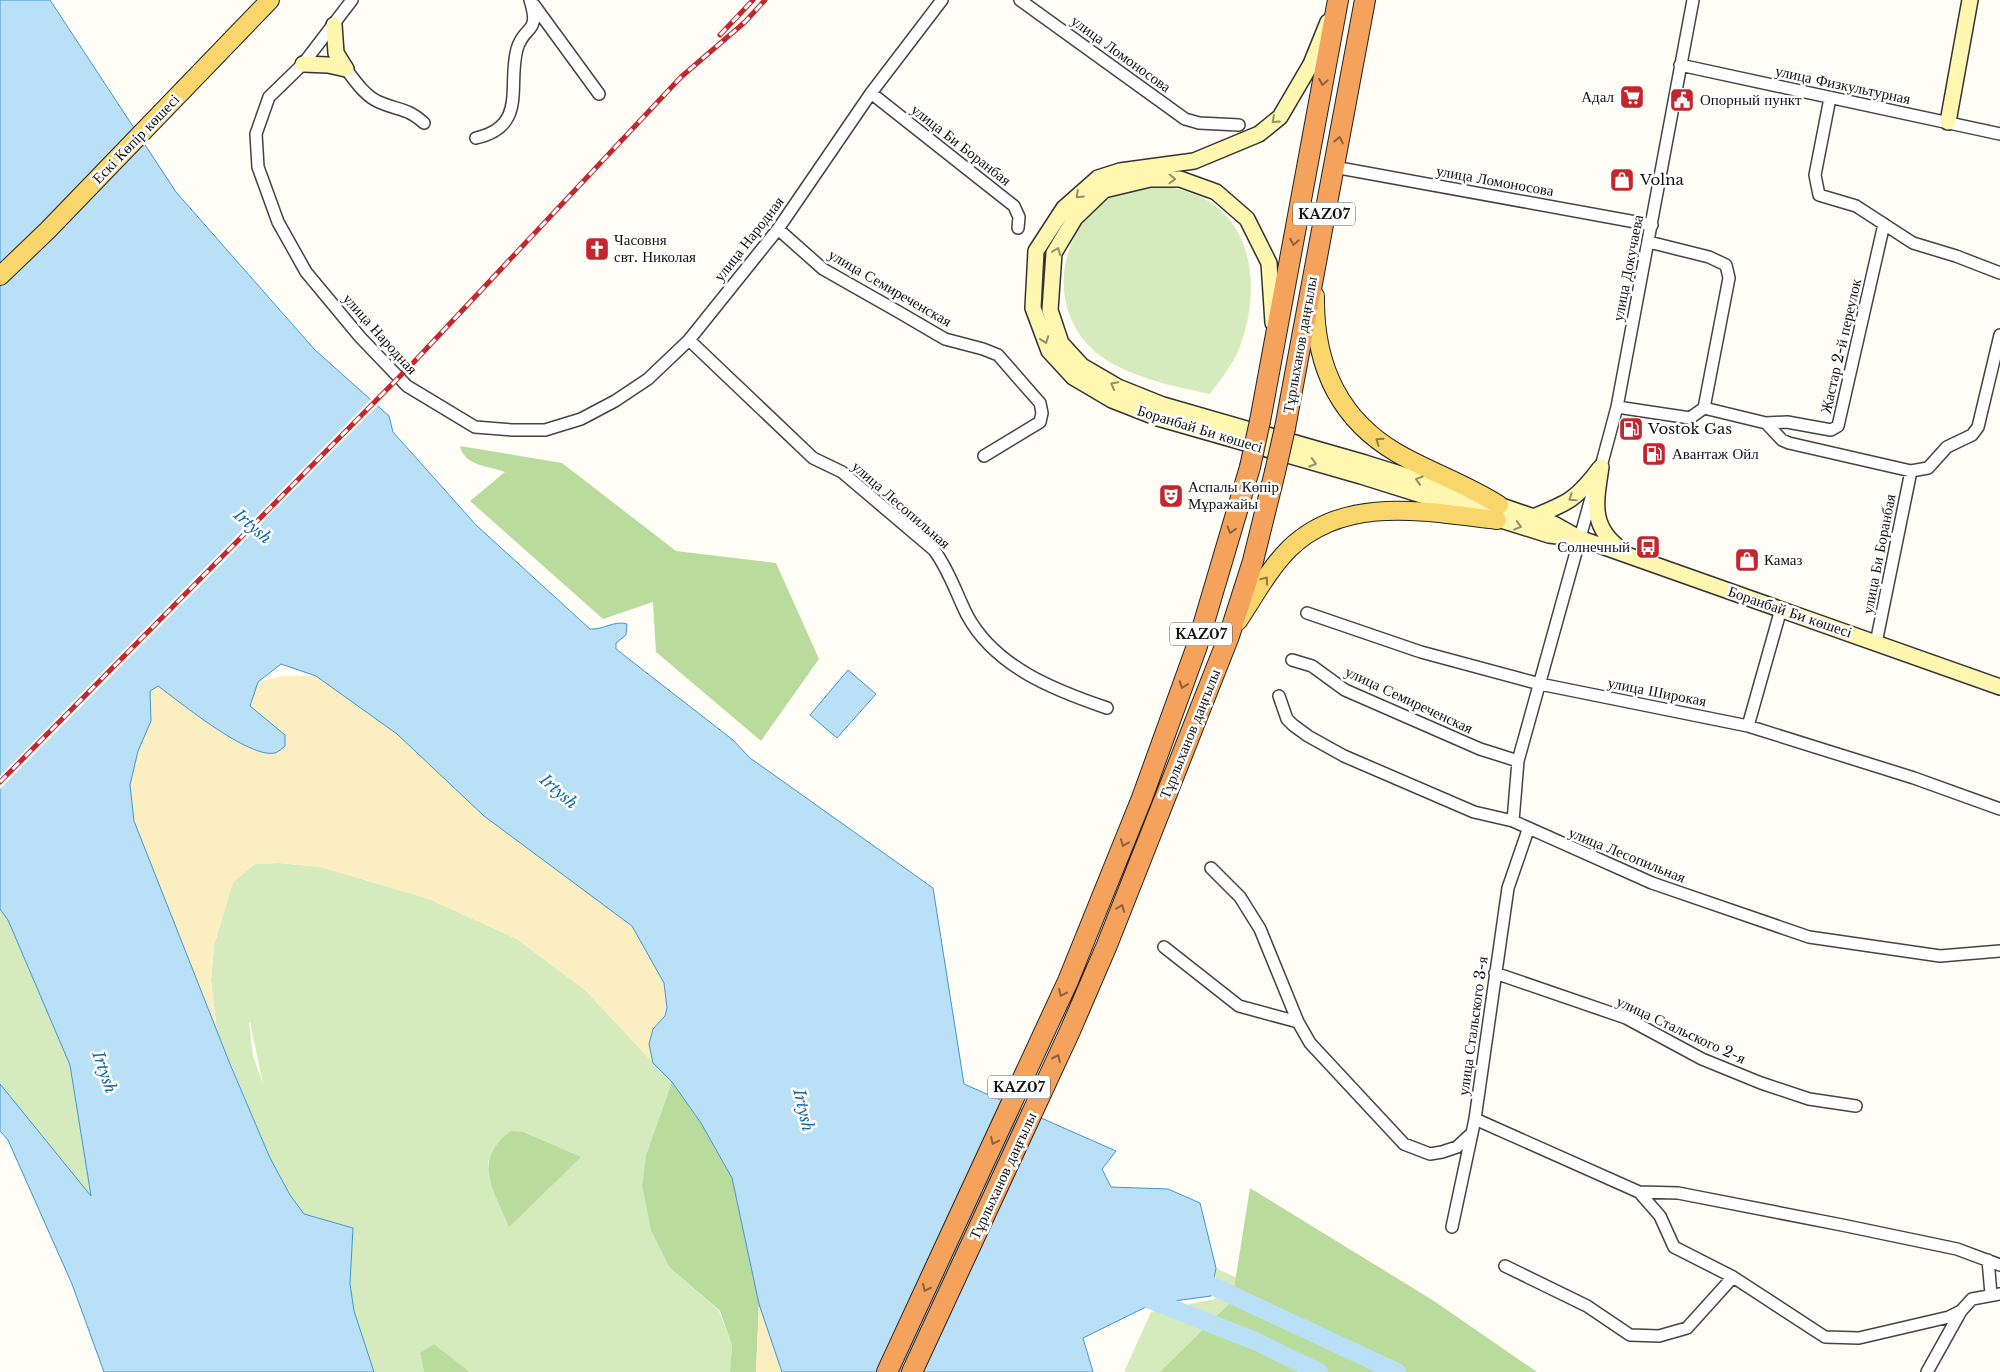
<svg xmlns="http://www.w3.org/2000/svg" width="2000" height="1372" viewBox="0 0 2000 1372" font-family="'Libre Baskerville',serif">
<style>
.green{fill:#d5ebbd;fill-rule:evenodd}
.forest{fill:#b9dc9c}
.sand{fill:#fbeec1}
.water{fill:#b9e0f7;stroke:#3f96cf}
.pier{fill:#fffdf5}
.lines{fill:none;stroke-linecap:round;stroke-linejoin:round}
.river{stroke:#b9e0f7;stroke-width:18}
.street-casing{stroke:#444;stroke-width:14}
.secondary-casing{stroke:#333;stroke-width:18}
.primary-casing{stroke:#222;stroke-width:20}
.highway-casing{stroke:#222;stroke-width:22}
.street{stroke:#fff;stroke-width:11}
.secondary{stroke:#fff6b0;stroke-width:15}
.primary{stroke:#f9d66b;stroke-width:18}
.highway{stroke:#f5a25d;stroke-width:20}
.rail-casing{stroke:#c4262e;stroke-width:5}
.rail{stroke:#fff;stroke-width:3;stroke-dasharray:9;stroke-linecap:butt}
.highway-bridge-casing{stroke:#222;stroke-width:22;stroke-linecap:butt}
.highway-bridge{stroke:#f5a25d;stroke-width:20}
.oneway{stroke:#8e613b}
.oneway2{stroke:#948f68}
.oneway3{stroke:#917d42}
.labels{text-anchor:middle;stroke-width:5;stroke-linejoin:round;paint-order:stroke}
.shield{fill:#fff;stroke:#585858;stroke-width:1}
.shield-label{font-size:14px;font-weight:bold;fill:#111}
.street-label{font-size:15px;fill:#111;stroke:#fff}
.poi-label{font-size:15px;fill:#111;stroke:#fff;text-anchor:start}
.water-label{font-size:16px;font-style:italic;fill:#1768a6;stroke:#fff}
</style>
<rect width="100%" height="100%" fill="#fffdf5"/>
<path class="green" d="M1170,187C1179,190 1190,192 1199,196C1257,223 1260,296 1239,349C1233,365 1220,380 1210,394C1172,386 1116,375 1088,345C1050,304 1058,239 1101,204C1120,189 1147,188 1170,187Z
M279,863L321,867L429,899L517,939L584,989L672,1082L646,1155L642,1186L651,1231L669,1267L719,1311L732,1346L730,1372H470L434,1344L420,1353L424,1372H374L354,1311L350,1284L353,1228L304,1214L290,1195L270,1158L217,1031L211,980L214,945L233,882L255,864ZM249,1022H250L263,1084L253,1056ZM488,1159L509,1227L490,1180Z
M0,909L8,920L70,1065L91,1198L0,1084Z
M1216,1268L1309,1312L1296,1372H1124L1151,1312L1215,1299Z"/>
<path class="forest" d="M460,446L562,463L676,551L776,563L819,659L761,741L656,652L653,602L603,619L470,501L505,472C489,466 464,466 460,446Z
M672,1082L701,1123L732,1178L759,1304L756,1372H730L732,1346L720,1311L669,1267L651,1231L642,1186L646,1155Z
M511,1131L523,1132L581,1157L509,1227C494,1191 471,1160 511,1131Z
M1250,1188L1434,1301L1537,1372H1160L1232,1301Z
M434,1344L470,1372H424L420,1353Z"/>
<path class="sand" d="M283,676H316L397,734L484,816L632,926L664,983L667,1008L665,1016L653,1029L649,1044L653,1063L584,989L517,939L429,899L321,867L279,863L255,864L233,882L214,945L211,980L217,1031L134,821L130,785L138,751L151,721L150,691L157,686L208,723L254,751L285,735L250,706L258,682Z
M759,1304L782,1372H756Z"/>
<path class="water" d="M0,0H50L176,192L315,350L389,416L393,432L476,525L590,629C604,630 614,620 627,624L626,635L616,643V649L733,740L750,758L933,888L964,1084L1116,1151L1102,1169L1111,1187L1168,1189L1200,1203L1216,1268L1211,1296L1152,1304L1083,1338L1093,1372H782L759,1304L732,1178L701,1123L672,1082L653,1063L649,1044L653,1029L665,1016L667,1008L664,983L632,926L484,816L397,734L316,676L281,664L258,682L250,706L285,735V746C283,748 278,752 275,753C249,759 180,702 158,686L150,691L151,721L138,751L130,785L134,821L230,1064L270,1158L290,1195L304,1214L353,1228L350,1284L354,1311L374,1372H104L72,1284L8,1140L0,1131V1084L91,1196L70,1065L8,920L0,909Z
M848,670L876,694L837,738L810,715Z"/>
<path class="pier" d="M372,398L379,404L0,789V776Z"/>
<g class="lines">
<path class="river" d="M1191,1276L1397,1372
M1138,1295L1255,1341L1319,1372"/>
<defs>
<path id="street" d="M352,0L303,64L269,97L256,134L258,167L278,222L306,272L360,337L407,386L475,427L512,430H545L581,419L615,401L648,379L689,340L778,229L871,93L942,0
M1020,0L1185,119L1199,123L1239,125
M534,5L599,94
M1680,65L2000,134
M346,69C355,81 365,96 379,102C399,111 406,107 424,123
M871,93L1014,206L1019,217L1018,228
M1830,98L1815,175L1819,195L1856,206L1913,243L1956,256L2000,273
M476,138C528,126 507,86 517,49C524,24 541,35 530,0
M1334,167L1652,225
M778,229L823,269L897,311L945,339L983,349L998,355L1040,403L1042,413L1040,422L984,456
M689,340L813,458L842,472L934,550C949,570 956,593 967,615C995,667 1054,690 1107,708
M1617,407L1690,418L1704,408L1729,278L1726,265L1709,257L1649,242
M1704,408L1766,423L1787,422L1831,430L1838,426L1884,224
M1766,423L1782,440L1789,443L1911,471L1928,468L1947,447L1972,435L1978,427L2000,335
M1599,474L1617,407L1693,0
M1307,613L1421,652L1540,684L1748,726L1914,778L2000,809
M1876,643L1911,471
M1292,660L1312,666L1345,690L1480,749L1518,761
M1279,696L1287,719L1293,725L1308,736L1344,756L1474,812L1513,821L1652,883L1809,937L1940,956L2000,951
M1748,726L1781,609
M1513,821L1518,761L1593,491
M1211,868L1240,897L1260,929L1298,1022L1310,1043L1404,1144L1430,1154L1442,1152L1457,1147L1471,1134
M1164,947L1239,1006L1298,1022
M1495,973L1626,1018L1702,1059L1761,1083L1809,1099L1856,1106
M1475,1119L1639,1192L1678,1193L1842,1225L1957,1249L2000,1265
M1639,1192L1660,1216L1674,1247L1733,1277L1825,1337L1859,1338L1949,1317L1961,1311
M1452,1227L1475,1119L1508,888L1528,830
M1988,1260L1991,1294
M1505,1266L1587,1306L1630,1335L1659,1336L1687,1328L1733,1277
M1927,1372L1961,1311L1972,1299L2000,1294"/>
<path id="secondary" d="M1328,22L1311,64L1280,117L1259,134L1194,161L1120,171L1098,178L1064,208L1036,251L1033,308L1049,351L1073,377L1112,400L1158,418L1361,476L1549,535L1574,538
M334,25L336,53L346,69
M303,64L328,65L346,69
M1948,122L1970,0
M1273,323L1269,263L1247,219L1216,192L1180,179H1150L1104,190L1075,218L1054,253L1050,310L1061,343L1082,366L1118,387L1163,405L1365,463L1499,505L1554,524L1579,538L2000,687
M1601,467C1596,501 1589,527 1622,550
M1533,517C1568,503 1577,499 1600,468"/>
<path id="primary" d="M0,276L48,230L270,0
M1315,296C1314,363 1337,418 1397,453C1430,472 1466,484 1499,505
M1238,621C1254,597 1269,569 1289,549C1345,494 1427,512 1497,520"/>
<path id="highway" d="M1260,421L1338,0
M1285,428L1365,0
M887,1372L1068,981L1142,798L1197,646L1250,467
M912,1372L1070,1031L1107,945L1229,636L1253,561L1275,472"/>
</defs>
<use href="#street" class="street-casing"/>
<use href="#secondary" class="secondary-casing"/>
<use href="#primary" class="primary-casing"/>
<use href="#highway" class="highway-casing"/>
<use href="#street" class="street"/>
<use href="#secondary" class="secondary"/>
<use href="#primary" class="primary"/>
<use href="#highway" class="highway"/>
<defs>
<path id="rail" d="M720,35L753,0
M0,782L413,363L681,77L745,22L765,0"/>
</defs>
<use href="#rail" class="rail-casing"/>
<use href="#rail" class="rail"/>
<defs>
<path id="highway-bridge" d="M1250,467L1260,421
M1275,472L1285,428"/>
</defs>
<use href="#highway-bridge" class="highway-bridge-casing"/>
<use href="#highway-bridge" class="highway-bridge"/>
</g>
<defs><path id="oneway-chevron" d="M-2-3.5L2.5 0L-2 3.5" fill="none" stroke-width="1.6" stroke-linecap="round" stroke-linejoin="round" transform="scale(1.25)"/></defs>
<g class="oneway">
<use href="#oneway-chevron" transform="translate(1323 82) rotate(100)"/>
<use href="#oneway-chevron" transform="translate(1339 140) rotate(-79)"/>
<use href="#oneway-chevron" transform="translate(1294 242) rotate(100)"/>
<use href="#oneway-chevron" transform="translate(1231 530) rotate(107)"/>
<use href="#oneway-chevron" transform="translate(1183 685) rotate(110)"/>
<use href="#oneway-chevron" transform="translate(1124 843) rotate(112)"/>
<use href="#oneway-chevron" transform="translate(1121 908) rotate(-69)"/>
<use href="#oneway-chevron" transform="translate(1062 993) rotate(115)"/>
<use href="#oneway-chevron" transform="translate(1057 1058) rotate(-65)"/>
<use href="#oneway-chevron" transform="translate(994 1141) rotate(115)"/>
<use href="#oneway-chevron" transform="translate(926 1288) rotate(115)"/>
</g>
<g class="oneway2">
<use href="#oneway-chevron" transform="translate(1275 120) rotate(138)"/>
<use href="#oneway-chevron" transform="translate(1172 179) rotate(2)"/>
<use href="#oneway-chevron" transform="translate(1079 195) rotate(137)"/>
<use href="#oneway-chevron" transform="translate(1057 251) rotate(-69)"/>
<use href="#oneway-chevron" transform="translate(1045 340) rotate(70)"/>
<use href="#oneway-chevron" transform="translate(1114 385) rotate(-152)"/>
<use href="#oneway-chevron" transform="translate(1313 463) rotate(16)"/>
<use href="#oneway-chevron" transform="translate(1419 480) rotate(-163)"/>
<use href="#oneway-chevron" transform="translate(1572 498) rotate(145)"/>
<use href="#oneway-chevron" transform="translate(1518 526) rotate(16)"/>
</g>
<g class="oneway3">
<use href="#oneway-chevron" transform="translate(1379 441) rotate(-145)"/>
<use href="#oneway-chevron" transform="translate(1265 580) rotate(-53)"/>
</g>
<defs>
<symbol id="supermarket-square" viewBox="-11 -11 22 22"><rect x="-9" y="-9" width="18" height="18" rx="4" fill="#c4262e" stroke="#fff"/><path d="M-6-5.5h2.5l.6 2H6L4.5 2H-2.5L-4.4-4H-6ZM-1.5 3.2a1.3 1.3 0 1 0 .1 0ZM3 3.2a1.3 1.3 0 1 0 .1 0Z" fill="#fff"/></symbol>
<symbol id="civic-square" viewBox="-11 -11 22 22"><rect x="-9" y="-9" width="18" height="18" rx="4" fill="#c4262e" stroke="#fff"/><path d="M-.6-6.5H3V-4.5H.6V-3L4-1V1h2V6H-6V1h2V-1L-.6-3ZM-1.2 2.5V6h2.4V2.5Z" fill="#fff"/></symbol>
<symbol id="shop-square" viewBox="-11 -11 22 22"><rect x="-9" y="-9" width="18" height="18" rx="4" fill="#c4262e" stroke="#fff"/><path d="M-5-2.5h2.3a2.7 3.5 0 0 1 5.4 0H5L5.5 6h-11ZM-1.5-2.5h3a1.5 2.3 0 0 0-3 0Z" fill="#fff"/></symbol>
<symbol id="church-square" viewBox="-11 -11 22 22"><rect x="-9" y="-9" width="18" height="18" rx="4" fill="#c4262e" stroke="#fff"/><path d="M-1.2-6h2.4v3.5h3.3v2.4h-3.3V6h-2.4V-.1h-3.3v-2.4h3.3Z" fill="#fff"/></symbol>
<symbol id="fuel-square" viewBox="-11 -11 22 22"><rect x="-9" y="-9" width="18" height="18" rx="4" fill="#c4262e" stroke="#fff"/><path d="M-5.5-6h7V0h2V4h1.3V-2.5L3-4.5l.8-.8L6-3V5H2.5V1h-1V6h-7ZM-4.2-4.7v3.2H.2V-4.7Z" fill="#fff"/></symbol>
<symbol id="theatre-square" viewBox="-11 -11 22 22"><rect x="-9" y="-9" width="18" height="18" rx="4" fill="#c4262e" stroke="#fff"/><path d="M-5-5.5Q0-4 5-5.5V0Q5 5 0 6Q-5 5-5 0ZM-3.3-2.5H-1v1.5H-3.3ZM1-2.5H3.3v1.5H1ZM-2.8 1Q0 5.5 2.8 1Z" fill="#fff"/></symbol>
<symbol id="bus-square" viewBox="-11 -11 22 22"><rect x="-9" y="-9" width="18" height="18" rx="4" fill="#c4262e" stroke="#fff"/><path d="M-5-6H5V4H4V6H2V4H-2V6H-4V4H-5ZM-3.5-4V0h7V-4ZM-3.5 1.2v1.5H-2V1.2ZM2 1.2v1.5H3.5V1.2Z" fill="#fff"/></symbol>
</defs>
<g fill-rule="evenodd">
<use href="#supermarket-square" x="1618" y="83" width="28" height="28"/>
<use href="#civic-square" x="1668" y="86" width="28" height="28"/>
<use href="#shop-square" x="1608" y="166" width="28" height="28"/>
<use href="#church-square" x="583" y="235" width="28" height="28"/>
<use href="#fuel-square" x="1617" y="415" width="28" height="28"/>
<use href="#fuel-square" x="1640" y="440" width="28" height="28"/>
<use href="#theatre-square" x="1157" y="482" width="28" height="28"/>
<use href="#bus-square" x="1634" y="533" width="28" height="28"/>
<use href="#shop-square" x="1733" y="546" width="28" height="28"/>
</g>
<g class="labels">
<g class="shield">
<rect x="1293" y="202.5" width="62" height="23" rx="4"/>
<rect x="1170" y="622.5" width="62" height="23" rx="4"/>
<rect x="988" y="1075.5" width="62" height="23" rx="4"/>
</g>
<g class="shield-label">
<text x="1324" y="219">KAZ07</text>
<text x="1201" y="639">KAZ07</text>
<text x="1019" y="1092">KAZ07</text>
</g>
<g class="street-label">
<text transform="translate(1121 54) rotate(36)" y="5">улица Ломоносова</text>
<text transform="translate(1843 85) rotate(12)" y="5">улица Физкультурная</text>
<text transform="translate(136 139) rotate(-46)" y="5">Ескі Көпір көшесі</text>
<text transform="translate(961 145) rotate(38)" y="5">улица Би Боранбая</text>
<text transform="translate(1495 181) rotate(10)" y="5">улица Ломоносова</text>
<text transform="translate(749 239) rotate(-52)" y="5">улица Народная</text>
<text transform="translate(1628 268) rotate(-79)" y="5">улица Докучаева</text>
<text transform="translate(890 288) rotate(30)" y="5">улица Семиреченская</text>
<text transform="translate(380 334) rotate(48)" y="5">улица Народная</text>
<text transform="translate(1300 345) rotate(-80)" y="5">Тұрлыханов даңғылы</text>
<text transform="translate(1841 346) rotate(-77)" y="5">Жастар 2-й переулок</text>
<text transform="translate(1200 429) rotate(17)" y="5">Боранбай Би көшесі</text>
<text transform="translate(901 505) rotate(41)" y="5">улица Лесопильная</text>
<text transform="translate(1879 554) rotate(-79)" y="5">улица Би Боранбая</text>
<text transform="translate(1790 612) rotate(19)" y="5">Боранбай Би көшесі</text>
<text transform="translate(1657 692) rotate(11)" y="5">улица Широкая</text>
<text transform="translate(1409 700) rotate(25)" y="5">улица Семиреченская</text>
<text transform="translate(1190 734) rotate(-68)" y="5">Тұрлыханов даңғылы</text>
<text transform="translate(1627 855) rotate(22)" y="5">улица Лесопильная</text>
<text transform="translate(1473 1026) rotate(-82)" y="5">улица Стальского 3-я</text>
<text transform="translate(1681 1030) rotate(25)" y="5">улица Стальского 2-я</text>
<text transform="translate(1003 1176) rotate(-65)" y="5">Тұрлыханов даңғылы</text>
</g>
<g class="poi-label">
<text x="1614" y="102" text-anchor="end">Адал</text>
<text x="1700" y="105">Опорный пункт</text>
<text x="1640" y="185">Volna</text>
<text x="614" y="245">Часовня<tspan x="614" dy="17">свт. Николая</tspan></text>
<text x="1648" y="434">Vostok Gas</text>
<text x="1672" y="459">Авантаж Ойл</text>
<text x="1188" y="492">Аспалы Көпір<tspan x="1188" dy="17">Мұражайы</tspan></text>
<text x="1630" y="552" text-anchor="end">Солнечный</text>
<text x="1764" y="565">Камаз</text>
</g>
<g class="water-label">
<text transform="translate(253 526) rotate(41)" y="6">Irtysh</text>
<text transform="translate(559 791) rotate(41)" y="6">Irtysh</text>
<text transform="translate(105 1072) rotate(71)" y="6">Irtysh</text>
<text transform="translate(804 1110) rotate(77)" y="6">Irtysh</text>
</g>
</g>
</svg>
